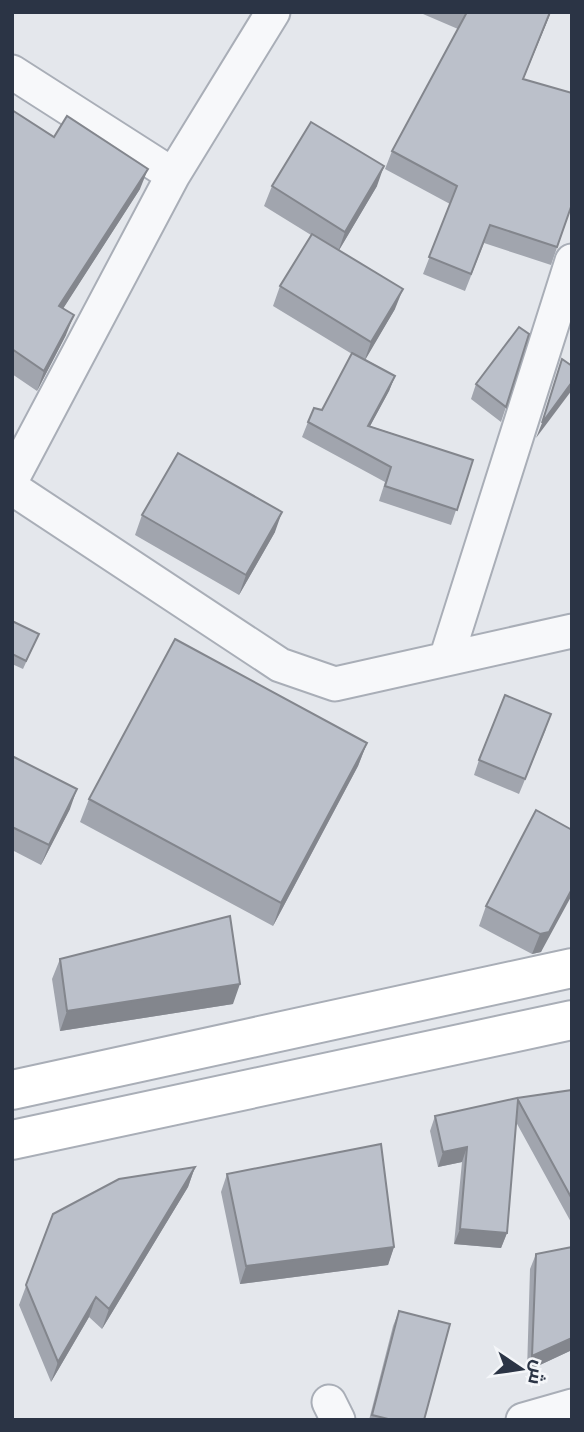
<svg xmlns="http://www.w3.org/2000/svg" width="584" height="1432" viewBox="0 0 584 1432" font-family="Jost,Cairo,sans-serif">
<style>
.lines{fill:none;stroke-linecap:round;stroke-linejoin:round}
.street-casing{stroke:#a9aeb7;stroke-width:37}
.secondary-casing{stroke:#a9aeb7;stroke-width:42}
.street{stroke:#f7f8fa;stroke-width:33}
.secondary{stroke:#fff;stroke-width:38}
.wall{fill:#a1a5ae}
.shaded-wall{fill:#83868d}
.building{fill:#bbc0ca;stroke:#83868d;stroke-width:2}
</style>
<rect width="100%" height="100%" fill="#e4e7ec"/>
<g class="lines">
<defs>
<path id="street" d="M12,72L173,175
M12,479L173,175L273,12
M12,488L280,665L335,684L572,631
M446,659L572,261
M329,1402L338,1420
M523,1420L572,1406"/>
<path id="secondary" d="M12,1090L572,968
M12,1140L572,1020"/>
</defs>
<use href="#street" class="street-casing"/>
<use href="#secondary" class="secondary-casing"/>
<use href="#street" class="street"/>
<use href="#secondary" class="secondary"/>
</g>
<path class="wall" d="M424,12H551L523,79L572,204L551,265L484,243L465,291L423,274L450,204L385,169L392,151L458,29L423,14Z
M12,110L54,137L140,189L63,308L66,335L37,391L12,374Z
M272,186H377L339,250L395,309L365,359L395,376L389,391L370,426L473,460L451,525L379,501L385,482L302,437L308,422L322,410L352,354L273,306L280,286L311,235L264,206Z
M476,384L506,407L501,422L471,399Z
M142,515L275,532L239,595L135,535Z
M12,621L39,634L23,669L12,664Z
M546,729L519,794L474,775L479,760Z
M367,743L358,766L273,926L80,822L89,799Z
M12,756L70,809L41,865L12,850Z
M572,830L541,952L532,954L479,926L486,906Z
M60,959L233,1004L60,1031L52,979Z
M572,1090V1224L516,1122L507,1233L501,1248L454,1244L462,1162L438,1167L430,1131L435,1116Z
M195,1167L188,1187L102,1329L89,1317L51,1382L19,1305L53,1214Z
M227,1174L394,1247L388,1265L240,1284L221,1192Z
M536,1254L572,1350L527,1371L530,1269Z
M399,1311L424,1420H369L393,1326Z"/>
<path class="shaded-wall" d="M550,12H551L516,97L523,79Z
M384,166L377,186L338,252L345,232Z
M148,169L140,189L52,326L59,306Z
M403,289L395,309L364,362L371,342Z
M74,315L66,335L37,391L44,371Z
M395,376L389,391L362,441L368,426Z
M572,382V390L536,438L542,423Z
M282,512L275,532L239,595L246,575Z
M367,743L358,766L273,926L281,903Z
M77,789L70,809L41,865L49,845Z
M572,889V895L541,952L532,954L540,934Z
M240,984L233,1004L60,1031L67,1011Z
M467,1147L462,1162L438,1167L443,1152Z
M195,1167L188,1187L102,1329L109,1309Z
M460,1229L507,1233L501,1248L454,1244Z
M394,1247L388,1265L240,1284L246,1266Z
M96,1297L89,1317L51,1382L58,1362Z
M572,1338V1350L527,1371L532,1356Z"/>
<path class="building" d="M467,12H550L523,79L572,93V204L557,247L490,225L471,274L429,257L457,186L392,151Z
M12,110L54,137L67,116L148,169L59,306L74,315L44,371L12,349Z
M311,122L384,166L345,232L272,186Z
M312,234L403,289L371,342L280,286Z
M519,327L529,334L506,407L476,384Z
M352,353L395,376L368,426L473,460L457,510L385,486L391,467L308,422L314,408L322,410Z
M562,359L572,366V382L542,423Z
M178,453L282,512L246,575L142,515Z
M12,621L39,634L26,661L12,654Z
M175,639L367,743L281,903L89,799Z
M505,695L551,714L525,779L479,760Z
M12,756L77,789L49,845L12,827Z
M536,810L572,830V889L549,932L540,934L486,906Z
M230,916L240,984L67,1011L60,959Z
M572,1090V1199L518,1100L507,1233L460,1229L467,1147L443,1152L435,1116L517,1098Z
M381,1144L394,1247L246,1266L227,1174Z
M195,1167L109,1309L96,1297L58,1362L26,1285L53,1214L119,1179Z
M572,1247V1338L532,1356L536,1254Z
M399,1311L450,1324L424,1420H392L372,1415Z"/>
<rect width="584" height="1432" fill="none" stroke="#2b3445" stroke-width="28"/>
<g transform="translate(521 1369) rotate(103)" stroke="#f4f6f9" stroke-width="5" paint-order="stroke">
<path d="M0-5L12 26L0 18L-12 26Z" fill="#2b3445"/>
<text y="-10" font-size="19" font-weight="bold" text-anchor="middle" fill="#2b3445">ش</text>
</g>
</svg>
